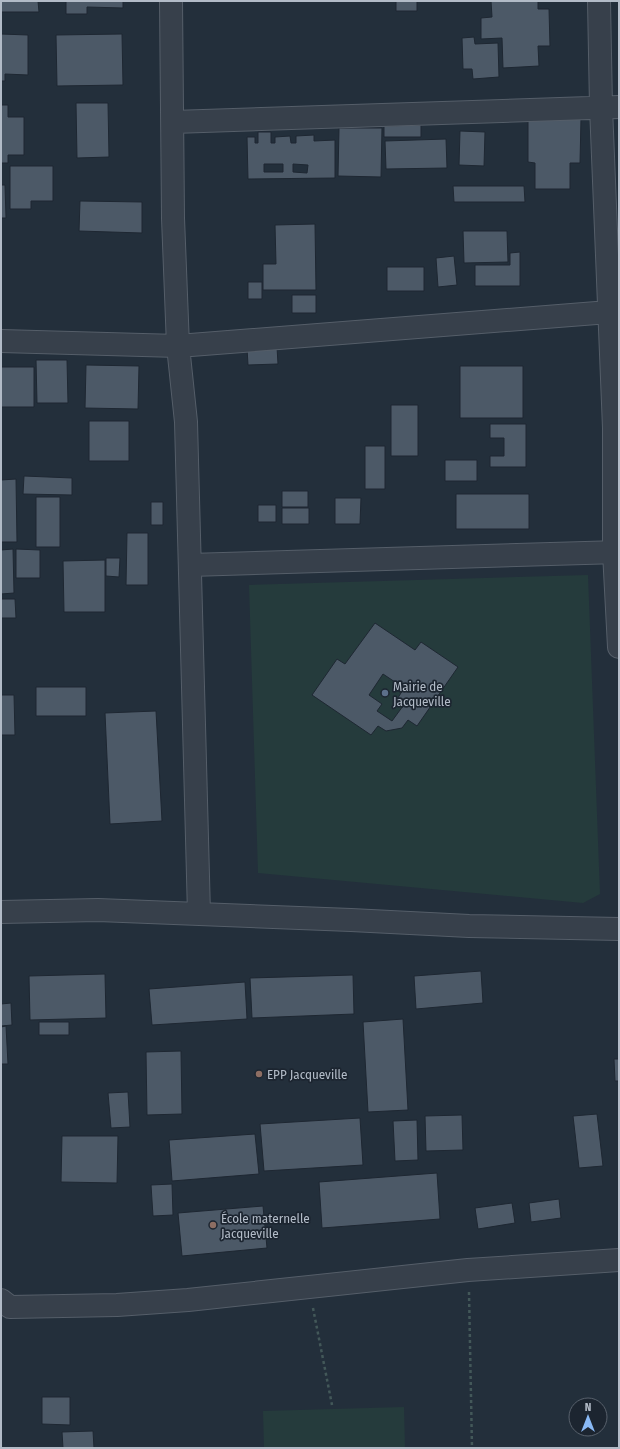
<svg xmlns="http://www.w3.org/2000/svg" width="620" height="1449" viewBox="0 0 620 1449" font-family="'Fira Sans Condensed',sans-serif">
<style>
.green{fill:#253b3c}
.building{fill:#4c5967;stroke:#1e2732;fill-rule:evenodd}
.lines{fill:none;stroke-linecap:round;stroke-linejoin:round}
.minor-casing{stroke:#555e69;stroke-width:24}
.path{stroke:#435859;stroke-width:2.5;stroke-dasharray:3 3;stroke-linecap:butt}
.minor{stroke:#37404b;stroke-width:22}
.service-dot{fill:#5c6f8a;stroke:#1c2530;stroke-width:1.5}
.education-dot{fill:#8d6e63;stroke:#1c2530;stroke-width:1.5}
.labels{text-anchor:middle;stroke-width:3.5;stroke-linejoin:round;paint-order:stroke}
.poi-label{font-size:13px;fill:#b2bbc7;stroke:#1c2530;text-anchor:start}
</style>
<rect width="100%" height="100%" fill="#232f3b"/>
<path class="green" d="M588,575L600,894L583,903L258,873L249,585Z
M404,1407L405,1448H264L263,1411Z"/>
<path class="building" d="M1,1H38L39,12H1Z
M66,1H123V8L87,7V14H66Z
M396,1H417V11H396Z
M491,1H538V9H549L550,46H538L539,66L503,68L502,38L481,39V18L492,17Z
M1,34L28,35V75L5,74V81H1Z
M122,34L123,85L57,86L56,35Z
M474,37L475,44L498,43L499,77L473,79L472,69H463L462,38Z
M76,103H108L109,157L77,158Z
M1,105H8V117H24V155H8V163H1Z
M528,118L581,119L580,163H570V189H535V163L528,162Z
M421,125V137H384V126Z
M339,128H382L381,177L338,176Z
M460,131L485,132L484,166L459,165Z
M258,132H271V143H275V137L290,136L291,143H296V136L314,135V141L335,140V178L248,179L247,137H255V143H258ZM264,164H283V172H264ZM293,164L308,165L307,173L293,172Z
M446,139L447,168L386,169L385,141Z
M10,166H53V201H31V209H10Z
M1,185H5L6,218H1Z
M453,186H524L525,202H454Z
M80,201L142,202V233L79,231Z
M315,224L316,290H263V264H276L275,225Z
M463,231H507L508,262L464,263Z
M520,252V286H475V265H510V253Z
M454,256L457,285L438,287L436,258Z
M387,267H424V291H387Z
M248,282H262V299H248Z
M292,295H316V313H292Z
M277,347L278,364L248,365L247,348Z
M36,360H67L68,403H37Z
M86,365L139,366L138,409L85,408Z
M460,366H523V418H460Z
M1,367H34V407H1Z
M391,405H418V456H391Z
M89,421H129V461H89Z
M490,424H526V467H490V456H504V438H490Z
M365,446H385V489H365Z
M445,460H477V481H445Z
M24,476L72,478V495L23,494Z
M16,479L17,542H1V480Z
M282,491H308V507H282Z
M456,494H529V529H456Z
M36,497H60V547H36Z
M335,498H361L360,524H335Z
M151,502H163V525H151Z
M258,505H276V522H258Z
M282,508H309V524H282Z
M127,533H148V585H126Z
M13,549L14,593L1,594V550Z
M16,549L40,550V578H16Z
M106,558H120L119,577L106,576Z
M105,560V612H64L63,561Z
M1,599H15L16,618H1Z
M375,623L415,650L421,642L458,667L417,726L408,720L402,728L386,731L378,726L371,735L312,695L337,659L345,664ZM383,674L404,688L396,701L403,706L392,721L377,711L382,704L369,695Z
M36,687H86V716H36Z
M1,695H14L15,735H1Z
M156,711L162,821L110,824L105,713Z
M481,971L483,1003L416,1009L414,976Z
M105,974L106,1018L30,1020L29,976Z
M353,975L354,1014L252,1018L250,978Z
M245,982L247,1019L152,1025L149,989Z
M11,1003L12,1025L1,1026V1004Z
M403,1019L408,1110L368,1112L363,1022Z
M39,1022H69V1035H39Z
M6,1026L8,1064H1V1027Z
M181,1051L182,1114L147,1115L146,1052Z
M614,1059H619V1081H615Z
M128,1092L130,1127L111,1128L108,1093Z
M597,1114L603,1166L579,1168L573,1116Z
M462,1115L463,1150L426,1151L425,1116Z
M360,1118L363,1165L264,1171L260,1124Z
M417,1120L418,1160L395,1161L393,1121Z
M255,1134L259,1174L172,1181L169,1140Z
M62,1136H118L117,1183L61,1182Z
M437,1173L440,1219L322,1228L319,1182Z
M172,1184L173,1215L153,1216L151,1185Z
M559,1199L561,1218L531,1222L529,1203Z
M512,1203L515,1223L478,1229L475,1208Z
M263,1206L267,1248L182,1256L178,1213Z
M42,1397H70V1425L42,1424Z
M93,1431L94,1448H63L62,1432Z"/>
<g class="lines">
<defs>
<path id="minor" d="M171,1L173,218L178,346L186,422L199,914
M599,1L601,107L614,428V552L619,647
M173,122L619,107
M1,341L178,346L609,312H619
M190,565L619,552
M1,912L98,910L351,920L469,926L619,929
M1,1300L10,1307L117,1305L188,1300L468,1270L619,1260"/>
</defs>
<use href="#minor" class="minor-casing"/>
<path class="path" d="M469,1292L472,1448
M313,1308L332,1405"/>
<use href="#minor" class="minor"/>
</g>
<circle class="service-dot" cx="385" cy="693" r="4"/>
<g class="education-dot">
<circle cx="259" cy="1074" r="4"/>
<circle cx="213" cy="1225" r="4"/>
</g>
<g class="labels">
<g class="poi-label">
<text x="393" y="691">Mairie de<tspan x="393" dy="15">Jacqueville</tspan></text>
<text x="267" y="1079">EPP Jacqueville</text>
<text x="221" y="1223">École maternelle<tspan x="221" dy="15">Jacqueville</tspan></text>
</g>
</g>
<rect width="620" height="1449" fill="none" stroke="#b2bbc7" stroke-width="4"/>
<g transform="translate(588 1417)"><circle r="19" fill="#1c2530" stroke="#58616c"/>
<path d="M0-3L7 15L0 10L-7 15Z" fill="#89b9f5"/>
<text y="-6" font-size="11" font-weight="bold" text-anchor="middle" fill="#b2bbc7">N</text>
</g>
</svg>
